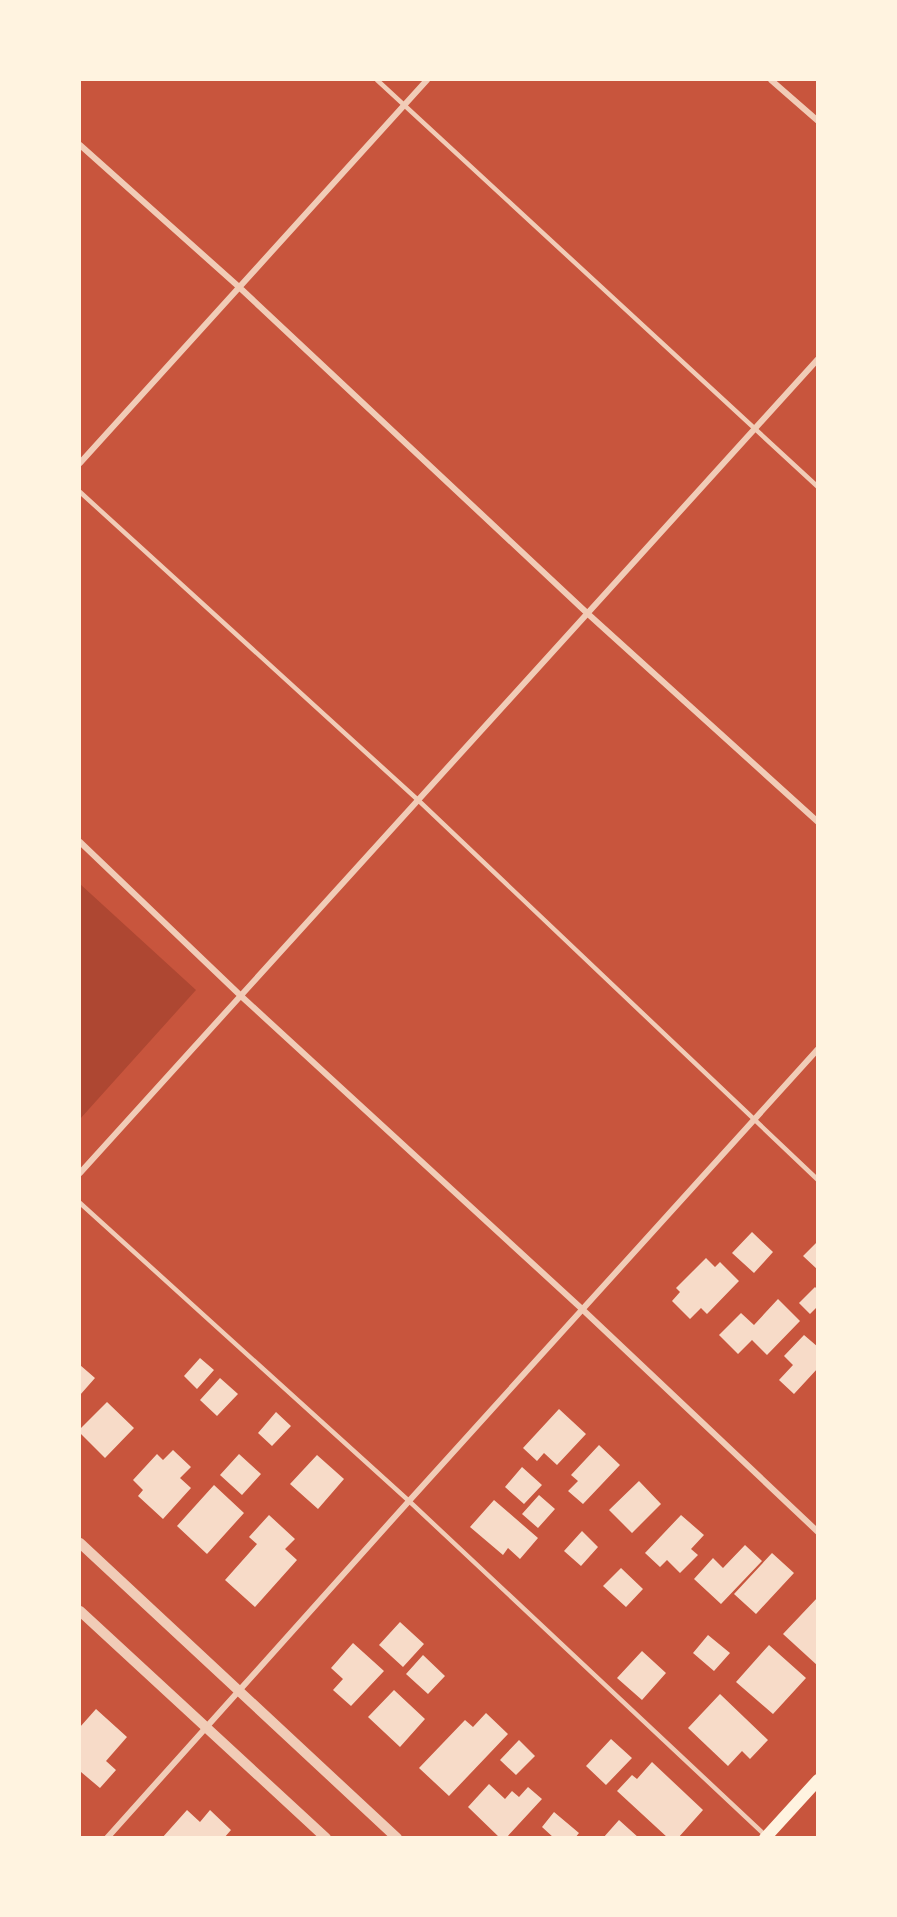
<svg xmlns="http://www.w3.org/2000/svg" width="897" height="1917" viewBox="0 0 897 1917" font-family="Signika,sans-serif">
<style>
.green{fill:#ae4732}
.building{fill:#f7dbc8}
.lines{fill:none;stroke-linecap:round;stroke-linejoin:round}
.service{stroke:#f1ccb7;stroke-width:4.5}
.minor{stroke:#f1ccb7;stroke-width:6}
.tertiary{stroke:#f1ccb7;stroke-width:10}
.secondary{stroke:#fff3e0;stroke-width:12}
</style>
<rect width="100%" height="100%" fill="#c8553d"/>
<path class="green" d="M80,884L196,990L80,1119Z"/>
<path class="building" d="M752,1232L773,1252L754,1273L732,1253Z
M818,1241V1270L803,1256Z
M706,1258L715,1267L720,1262L739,1281L707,1314L701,1308L690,1319L672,1301L680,1292L676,1288Z
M815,1287L818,1290V1306L810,1314L799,1303Z
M778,1299L800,1321L767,1355L752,1340L738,1354L719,1335L741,1313L754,1325Z
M804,1335L818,1347V1368L794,1394L779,1380L793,1365L784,1356Z
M200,1358L214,1370L197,1389L184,1376Z
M80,1365L95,1378L80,1395Z
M220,1378L238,1394L217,1416L200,1400Z
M107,1402L134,1428L105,1458L80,1433V1429Z
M559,1409L586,1434L557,1465L544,1453L537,1461L523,1448Z
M276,1412L291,1426L272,1446L258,1433Z
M599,1445L620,1465L583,1504L568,1491L578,1481L571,1475Z
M173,1450L191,1467L180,1478L191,1488L163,1519L138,1496L143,1490L133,1480L157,1454L163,1460Z
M239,1454L261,1474L242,1495L220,1475Z
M317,1455L344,1479L318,1509L290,1484Z
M522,1467L542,1485L524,1504L505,1487Z
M639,1481L661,1504L632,1533L609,1510Z
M214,1485L244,1513L207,1554L177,1526Z
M539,1495L555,1509L538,1528L522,1514Z
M494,1500L538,1538L520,1559L508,1548L503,1555L470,1527Z
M269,1515L295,1539L285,1549L297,1560L255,1607L225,1580L257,1544L249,1537Z
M681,1515L704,1535L691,1549L698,1555L680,1573L667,1560L660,1567L645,1553Z
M582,1531L598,1547L581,1566L564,1551Z
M745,1545L762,1561L721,1604L694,1579L713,1558L723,1568Z
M772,1553L794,1573L756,1614L734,1594Z
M621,1568L643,1589L626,1607L603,1586Z
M818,1597V1666L783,1634Z
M400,1622L424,1644L403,1667L379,1645Z
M708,1635L730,1653L714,1671L693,1653Z
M353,1643L384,1671L351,1706L333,1690L343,1679L331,1668Z
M769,1645L806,1678L773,1714L736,1682Z
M642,1651L666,1673L642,1700L617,1678Z
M423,1655L445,1676L428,1694L406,1674Z
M394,1690L425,1719L400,1747L368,1717Z
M720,1694L768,1740L750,1759L742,1751L728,1766L688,1728Z
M96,1709L127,1737L106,1761L116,1770L100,1788L81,1772L80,1774V1727Z
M486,1713L508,1734L449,1796L419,1768L465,1720L473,1727Z
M611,1739L632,1758L606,1785L586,1766Z
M519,1740L535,1756L516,1775L500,1760Z
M652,1762L703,1810L678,1838H668L617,1791L632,1775L637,1779Z
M489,1784L505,1799L512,1791L519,1797L528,1787L542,1799L506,1838H500L468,1807Z
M187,1810L200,1822L210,1810L231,1830L224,1838H162Z
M554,1812L579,1833L575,1838H554L542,1827Z
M619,1820L639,1838H603Z"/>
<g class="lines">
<path class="service" d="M377,80L818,487
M80,492L418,800L818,1180
M80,1203L409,1501L766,1836"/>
<path class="minor" d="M771,80L818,121
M80,145L239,287L587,613L818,822
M80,463L427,80
M80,842L241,996L582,1309L818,1532
M80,1173L818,359
M107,1838L409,1501L818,1049"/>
<path class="tertiary" d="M80,1543L397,1838
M80,1611L326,1838"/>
<path class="secondary" d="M765,1838L818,1780"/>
</g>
<rect width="897" height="1917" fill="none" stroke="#fff3e0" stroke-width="162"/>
</svg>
